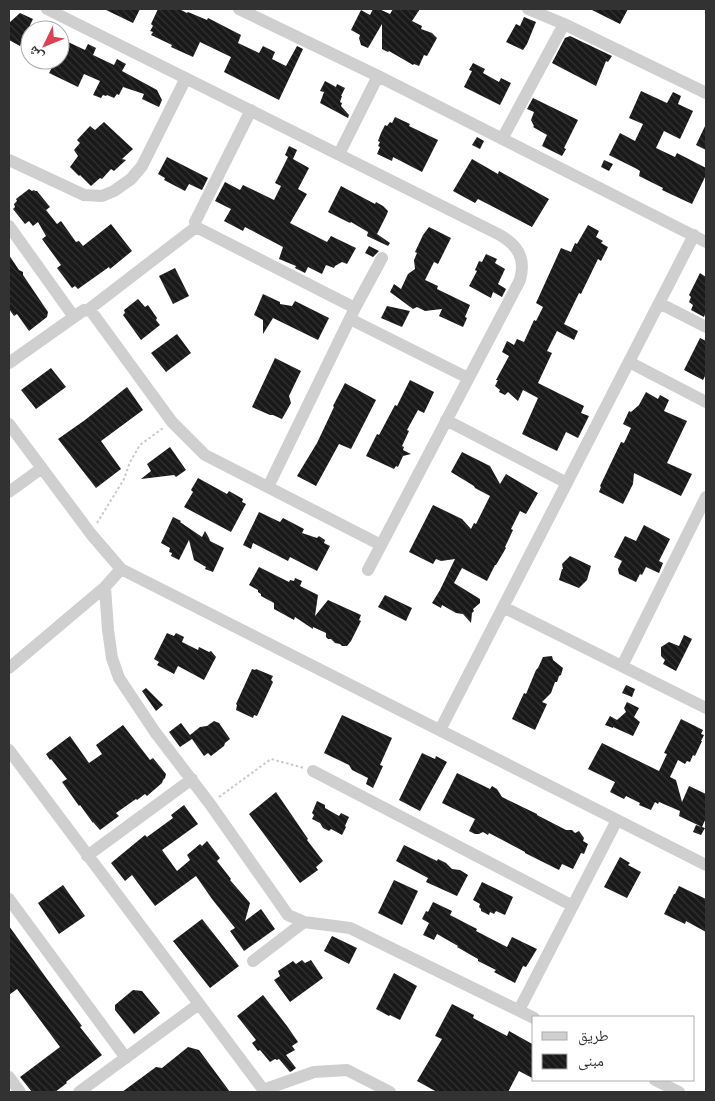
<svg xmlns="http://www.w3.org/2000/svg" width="715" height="1101" viewBox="0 0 715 1101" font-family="'Public Sans','Noto Naskh Arabic',sans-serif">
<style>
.building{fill:url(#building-back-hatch)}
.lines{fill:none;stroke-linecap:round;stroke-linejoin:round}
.path{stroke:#c9c9c9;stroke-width:2;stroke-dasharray:2.5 2.5;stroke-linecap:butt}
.minor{stroke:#cfcfcf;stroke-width:12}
</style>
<defs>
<pattern id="building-back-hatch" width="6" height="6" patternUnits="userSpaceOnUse" patternTransform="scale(1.25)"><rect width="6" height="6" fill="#191919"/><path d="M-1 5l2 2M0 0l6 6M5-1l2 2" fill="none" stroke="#323232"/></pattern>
</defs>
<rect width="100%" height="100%" fill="#fff"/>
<path class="building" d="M104,9H140L133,23Z
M158,9H179L187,13L188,12L207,20L208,18L241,35L238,43L259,53L263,46L275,52L272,59L286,66L297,46L303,49L279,100L224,72L231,57L200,42L193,57L171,47L172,45L151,35L153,32L150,31L153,26L151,24Z
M373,9H379L390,14L393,9H420L412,21L422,26L421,29L432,33L437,38L427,56L424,55L419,66L414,64L413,65L389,51L388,52L382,49V24L368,48L361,45L359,38L360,35L351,30L361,10L370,15Z
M590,9H628L620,24Z
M20,13L33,19L20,46L9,40V23Z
M524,17L536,22L527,44L523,50L506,42L516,24L520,26Z
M570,36L612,56L608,62L606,61L596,86L552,63L565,38Z
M66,41L85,50L88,44L96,48L93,55L114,65L117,59L126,64L122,71L157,90L162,100L159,107L142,99L144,94L123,87L119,95L117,94L114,98L107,95L106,96L103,95L101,98L93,95L100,81L84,74L78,87L49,73L56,60H60V52Z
M473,63L485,69L483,73L499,82L501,78L511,83L500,105L464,87L472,71L469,70Z
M325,81L336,87L337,84L345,88L341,96H342L340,102L342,103L341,106L349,115L348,118L320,103L324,92L320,91Z
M641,91L667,103L673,92L681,96L678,104L693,111L680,139L664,131L656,148L675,157L677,153L706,168V175L692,204L662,190L663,188L639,176L640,171L637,169L609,155L620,133L635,141L643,124L629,118Z
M533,98L578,120L564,148L566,149L562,156L542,146L547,135L533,127L534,126L531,120L534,112L527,109Z
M395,117L410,124L409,126L438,140L422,172L393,157L392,161L377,154L380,147L378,146L380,142L378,141L381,133L385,125L387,126L390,122L392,123Z
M104,122L133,149L122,159L126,160L114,171L111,169L102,179L100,178L91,186L80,175L79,176L70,167L78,156L74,150L80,143L77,140L90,126L95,130Z
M706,124V150L696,145Z
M477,137L484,141L480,149L472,145Z
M289,146L297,150L293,159L309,168L298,189L307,194L290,223L327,242L331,236L356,248L347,264L342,262L335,266L334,268L326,265L322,274L308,267L305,273L295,268L296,266L279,259L283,247L245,227L243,231L224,221L231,209L215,201L225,182L240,190L243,185L274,200L281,186L275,183L288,157L285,155Z
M167,157L208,178L202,190L189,184L185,191L164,180L165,178L158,174Z
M472,159L498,174L499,171L549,199L532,227L478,199L475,203L453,191Z
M604,160L613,164L609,171L601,167Z
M341,186L375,204L376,202L383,206L388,211L387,214L377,234L390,243L388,246L367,236L368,232L351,222L350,223L328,212Z
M29,189L32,191L34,190L35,191H37L50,207L46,210L57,224L61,221L76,242L79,241L83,246L111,224L132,251L110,269L109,267L78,289L75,286L72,288L57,268L61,265L42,239L46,236L38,222L33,226L29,221L25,224L13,209L15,207L14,204L17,201L16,199Z
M588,225L599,231L596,237L603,241L601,243L608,247L601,261L598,259L581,294L579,293L564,324L578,331L574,340L557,331L547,351L552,353L538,383L584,406L581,413L589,416L578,438L566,432L557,451L522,434L538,398L523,390L518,401L508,392L505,395L499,392L500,390L495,386L498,380H496L509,356L502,352L507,341L514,345L517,339L524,342L534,320L536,321L543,307L536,303L561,248L571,252L575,243L577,244Z
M429,227L451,238L438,264L434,262L425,280L438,286L437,289L470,305L465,317L467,318L463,327L439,316L442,309L425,311L417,307L413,309L390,292L394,284L401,289L408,274L415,269L414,260L417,253L415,252L423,235Z
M369,246L379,251L373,257L365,253Z
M486,254L497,259L495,263L505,269L498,284L506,289L502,297L493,292L491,298L469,286L477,271L475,270L479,261L482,262Z
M9,255L19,270L23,272V275L48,312L47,317L29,331L17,314L14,316L9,309Z
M175,268L189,296L173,304L159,276Z
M700,273L706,277V312L704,317L691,310L693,305L689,302L691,297L689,295Z
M263,294L280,302V304L292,306L295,301L329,318L318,340L273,318L263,334V320L254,315Z
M138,299L145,307L148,305L157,318L156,320L160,325L141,340L123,315L125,313L124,310Z
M387,306L410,311L402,327L381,318Z
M177,334L191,353L166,372L151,353Z
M700,338L706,341V374L703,380L684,370Z
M275,358L301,371L289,396L291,403L282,419L273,415H270L252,407Z
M51,368L66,387L36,409L21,390Z
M410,380L434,392L424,413L418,410L407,430L409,431L402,446L404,447L403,450L411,454L403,456L398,467L396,466L394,469L366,456L377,434L379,435L395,405L397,406Z
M345,383L376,400L351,449L339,444L316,486L297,476L317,443L334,407L333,406Z
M127,387L143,410L101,441L121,469L96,488L58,439L85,420Z
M646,392L658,399L660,395L669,400L664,411L687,421L667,463L692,474L681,496L634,473L633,484L623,504L599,492L601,487L600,486L621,442L624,443L631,428L623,424L629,411L631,412L639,405Z
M170,447L186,470L176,477L174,475L141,479L151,471L147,464Z
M462,452L490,466L500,484L506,474L538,493L526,514L520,511L511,529L513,530L505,547L506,548L496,565H495L487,581L462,568L454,583L480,599V603L473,609L474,611L472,613L471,623L463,614L456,613L442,605L441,608L432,603L440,590L455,559L441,561L436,559L433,564L409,552L433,505L462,519L471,529L474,523L476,524L490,496L475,488L474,486L451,472Z
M198,478L227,494L229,491L243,499L242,502L246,504L231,532L184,507L193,492L191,490Z
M259,512L280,522L283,518L304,529L302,533L317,538L319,536L325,540L324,543L330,546L317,571L290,557L288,561L253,543L251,549L243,545Z
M173,517L181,521L180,522L202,537L205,531L209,538L210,541L224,548L213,572L205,569L206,567L194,560L189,540L179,560L171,556L172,553L169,552L170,548L161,543Z
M644,525L670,539L659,561L663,563L659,573L646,567L642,575L640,574L636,582L619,574L618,569L622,561L614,557L625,536L636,541Z
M570,556L591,566L587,580L579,588L559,580L562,569H563L562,564Z
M259,567L289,582L290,580L294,581L295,578L302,581L300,586L318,595L315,616L328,600L361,615L359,620L361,621L351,641L347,646H342L340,644L335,643L331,639H328L326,637V633L313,627V629L295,617L294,620L274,609V603L261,596V594L258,592V590L249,585Z
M385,595L412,608L406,621L378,607Z
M167,633L174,636L176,633L184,637L182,642L198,650L199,647L209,652L211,651L216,657L204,680L178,666L174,674L157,665L159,662L154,659Z
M684,635L692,639L676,671L663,664L665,660L661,656V647L669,642L679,646Z
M552,656L553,660L563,668L561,675L559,676L557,682H555L551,693L542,702L547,704L535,730L512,719L524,693L526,694L536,670L538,668L543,657Z
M252,669L255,670L256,669L273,676L271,680L273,682L257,716L254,715L253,718L236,710L237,705L236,704Z
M626,685L635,689L632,697L622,693Z
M146,688L163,705L156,711L142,691Z
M627,702L639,708L634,717L640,722L633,736L613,727V728L605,725L610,716L617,720L626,712L624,708Z
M342,715L392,738L380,765L383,766L373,788L366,784L368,778L352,770L349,765L324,753Z
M681,719L703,730L701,734L704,735L701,741H702L695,756L693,755L690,762L687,761L685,764L678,760L670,777L676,780L682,802L689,786L706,794V818L702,827L679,816L680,811L659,802L658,804L655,802L651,810L639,805L640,803L626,796L624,799L610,792L615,782L588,769L602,743L659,771L667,754L664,753Z
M214,721L219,723L230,739L225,743L224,746L211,756L208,753L204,756L192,739L180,747L169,732L181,723L190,735L200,727L207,726Z
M123,725L150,760L153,758L166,774L165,778L163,780L162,783L147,796L145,794L137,800L136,799L116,813L119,816L100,830L93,822V823L80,805L79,806L62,782L67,779L51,759L50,760L46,754L70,736L89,763L102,754L96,745Z
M422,753L435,759L436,756L447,762L420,811L399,800Z
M457,773L490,789L492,786L497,789L502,797L537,814V815L566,830H572L575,833L579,831L584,838L583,841L588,844L584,854L581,853L573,869L562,864L559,870L525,853V852L489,833L488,835L483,832L479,834H475L469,831L475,819L442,803Z
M276,792L308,839L307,840L323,861L316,867L318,870L300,883L249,814Z
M317,801L325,805V808L339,816L341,813L349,817L345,826L346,827L342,835L331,829L329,831L323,828L320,823L312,819L314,815L312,813Z
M184,805L198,824L162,850L177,871L190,860L187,855L200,844L202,846L207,841L220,858L217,861L231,879L230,880L250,903L245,921L261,909L275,929L244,951L230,931L235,928L212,899L196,876L155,906L132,875L125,881L111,863L145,835L147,837L173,818L171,815Z
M696,825L705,828L701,835L693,832Z
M404,845L437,861L438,859L446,863L452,869L460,870L468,875L457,896L426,882L428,878L396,861Z
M620,857L630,863L628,865L641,872L627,898L604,887Z
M394,880L418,891L402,925L378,913Z
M482,882L513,897L505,915L496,911L494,914L490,912L489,915L481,911V909L479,907L480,904L473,900Z
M63,885L85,916L59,934L38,903Z
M679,886L706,899V932L686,921L685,924L664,914L674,894H675Z
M433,902L452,911L450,915L477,929L476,931L507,947L512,937L537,949L526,967L523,966L515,983L494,972L496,970L478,961V959L457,947L458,946L437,934L434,940L423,935L429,923L422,919L426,911L428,912Z
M202,919L239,966L210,988L173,941Z
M9,926L47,979L82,1026L80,1027L102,1055L66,1082L67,1083L55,1092H32L20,1077L60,1047L17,989L9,995Z
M332,936L357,948L349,964L324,951Z
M302,960L305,963L311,960L323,978L290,1002L274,980L280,976L278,971L293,961L296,964Z
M394,973L417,986L400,1020L390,1015L389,1016L376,1009Z
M133,990L142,991L160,1013L134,1034L115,1010V1005Z
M263,995L287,1026L298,1042L292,1046L295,1050L286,1055L296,1068L292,1071L290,1072L279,1059L277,1060L275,1059L270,1062L260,1050L258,1051L252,1043L256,1040L237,1016Z
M452,1004L474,1015L473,1018L507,1036L509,1031L534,1045V1079L519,1071L508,1092H437L417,1081L442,1039L435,1036Z
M188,1047L199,1050L230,1092H122L156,1067L162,1068Z"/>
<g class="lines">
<path class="path" d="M97,523L124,479L130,462L140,445L163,428
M219,797L271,759L304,768"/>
<path class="minor" d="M47,9L500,235C518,246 526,258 520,280L368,570
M239,9L378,76L706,242
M528,9L564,24
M251,110L195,222L196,227L355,308
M502,139L564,24L706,93
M339,154L378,76
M9,160L84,195L102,196L114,191L131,179L142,166L186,78
M9,226L74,317
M659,303L706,327
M88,310L196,227
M350,319L468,378
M629,362L706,402
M9,363L84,310L91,311L172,422L205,455L381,545
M446,420L567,483
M9,424L91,534L121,569L706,865
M268,487L355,308L382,258
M9,492L42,468
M105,587L108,630L112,658L119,678L155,732L210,804L288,915L304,922
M503,607L706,708
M622,666L706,497
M9,668L105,587L121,569
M440,730L694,235
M9,750L265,1092
M313,771L573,906
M87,856L192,779
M9,899L126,1058
M253,961L304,922L350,928L534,1018
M519,1010L617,820
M9,1077L20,1092
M655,1080L679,1092
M263,1090L314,1072L347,1070L390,1092
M79,1092L199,1004"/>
</g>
<rect width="715" height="1101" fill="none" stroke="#323232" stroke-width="20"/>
<rect x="532" y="1016" width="162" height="65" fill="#ffffff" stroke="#adadad"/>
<rect x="542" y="1032" width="25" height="8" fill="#cfcfcf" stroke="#adadad"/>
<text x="578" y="1041" font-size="15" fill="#323232">طريق</text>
<rect x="542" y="1054" width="25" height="15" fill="url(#building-back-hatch)" stroke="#adadad"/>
<text x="578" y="1066" font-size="15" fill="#323232">مبنى</text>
<g transform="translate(45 45) rotate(227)"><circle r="24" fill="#ffffff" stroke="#adadad"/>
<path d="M0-4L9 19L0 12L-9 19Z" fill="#dc4152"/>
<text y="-8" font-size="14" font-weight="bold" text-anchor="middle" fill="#323232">ش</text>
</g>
</svg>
